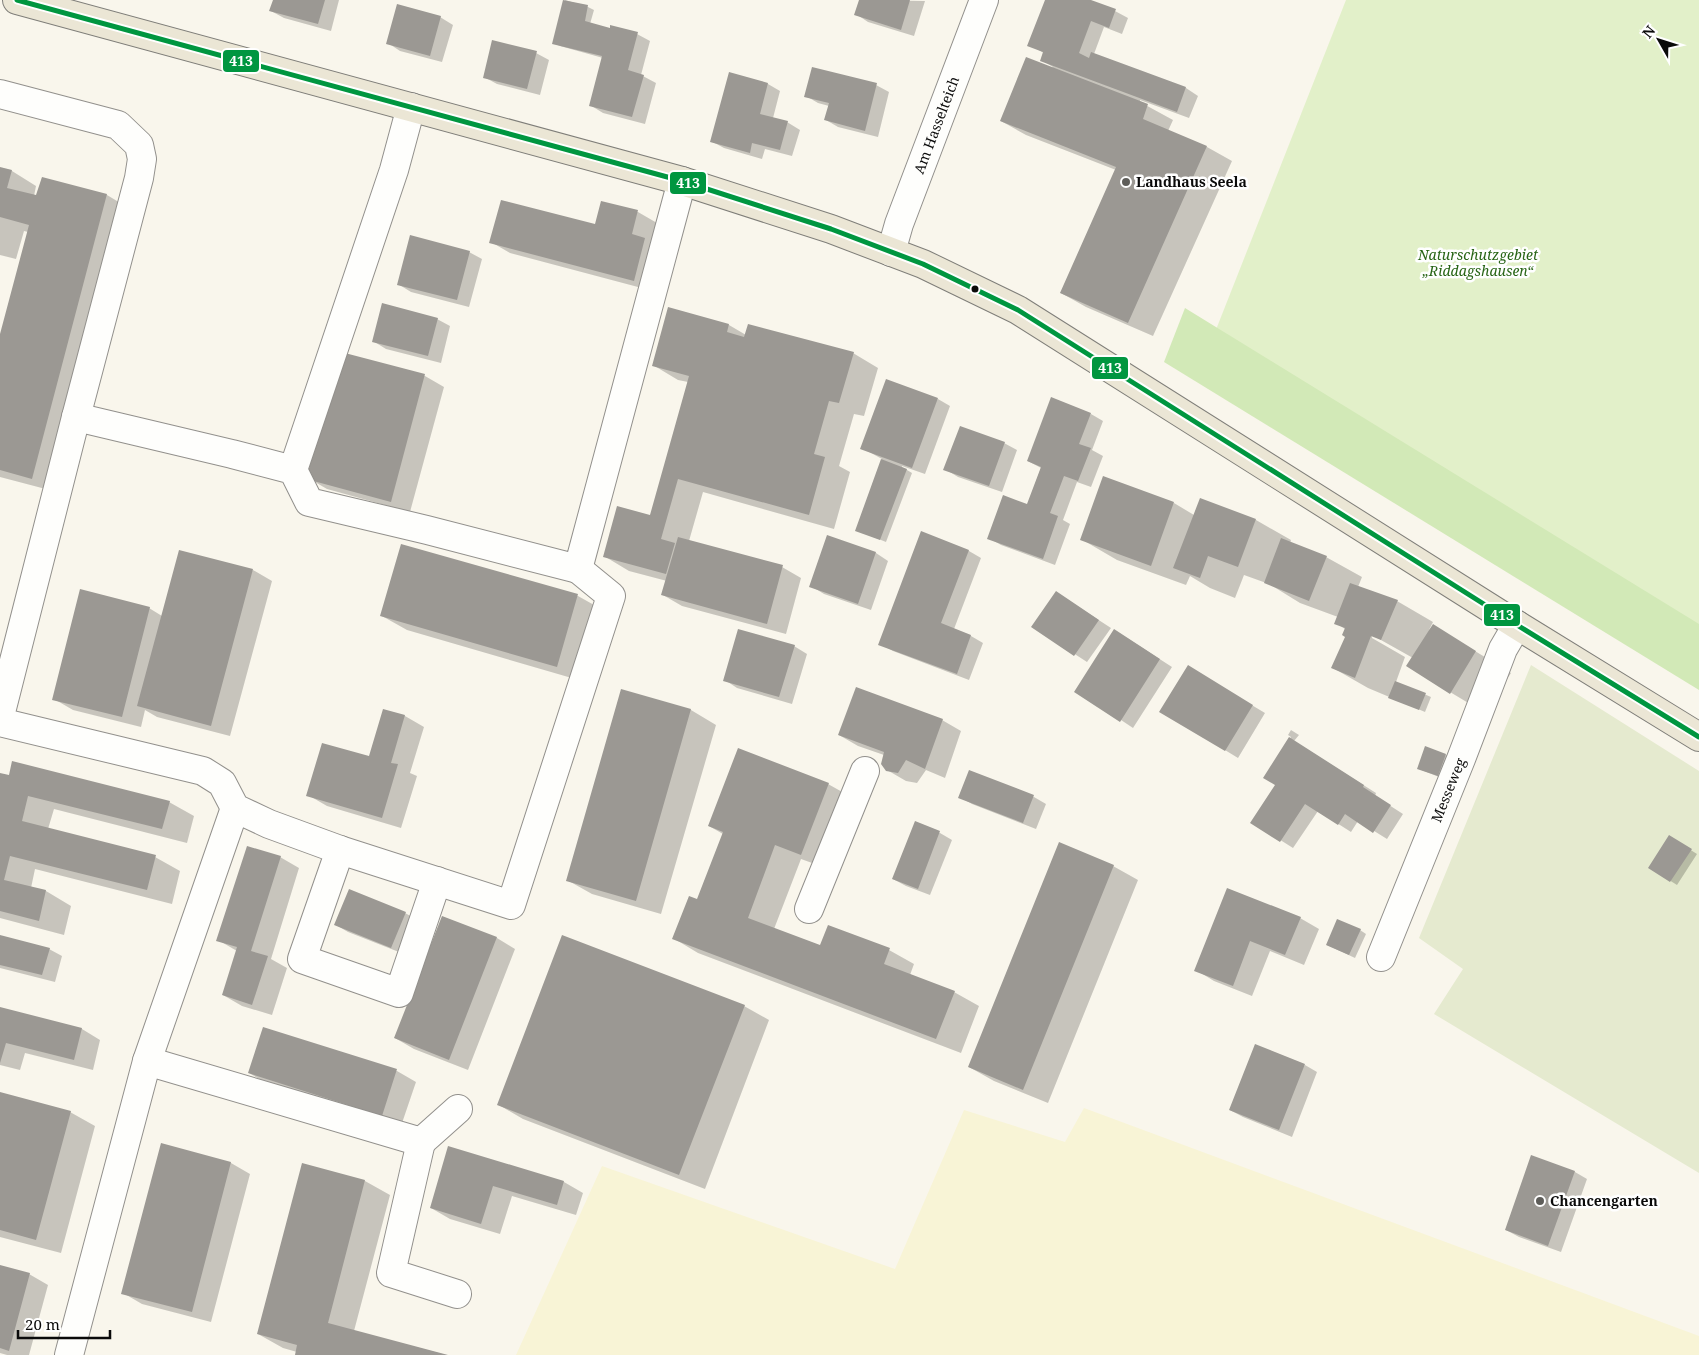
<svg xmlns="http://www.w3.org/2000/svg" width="1699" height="1355" viewBox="0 0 1699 1355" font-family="'Noto Serif',serif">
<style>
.farmland{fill:#f8f4d6}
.green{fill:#e2f0c9}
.forest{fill:#d2e9b7}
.cemetery{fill:#e5eacf}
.shadow{fill:#0003}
.building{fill:#9b9893}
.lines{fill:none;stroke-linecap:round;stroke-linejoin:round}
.minor-casing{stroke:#92908c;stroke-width:30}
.major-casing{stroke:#7f7e79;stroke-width:30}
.minor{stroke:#fefefc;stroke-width:28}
.major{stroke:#ebe6d5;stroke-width:28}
.bus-1-casing{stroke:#fff;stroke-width:9}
.bus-1{stroke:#009640;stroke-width:5}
.poi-dot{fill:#5e5d59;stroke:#fff;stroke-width:2}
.bus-dot{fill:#0a0a0a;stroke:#fff;stroke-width:2}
.labels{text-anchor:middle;stroke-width:5;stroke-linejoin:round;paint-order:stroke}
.street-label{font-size:14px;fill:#0a0a0a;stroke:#fff}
.poi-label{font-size:14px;font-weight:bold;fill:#0a0a0a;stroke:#fff;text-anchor:start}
.park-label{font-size:14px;font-style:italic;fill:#286516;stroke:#fff}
.line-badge{stroke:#fff;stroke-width:2}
.badge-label{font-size:14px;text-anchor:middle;font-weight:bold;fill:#fff}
</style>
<rect width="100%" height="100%" fill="#f9f6ec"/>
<path class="farmland" d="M1084,1108L1699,1336V1355H516L602,1166L895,1269L964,1110L1065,1142Z"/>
<path class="green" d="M1346,0H1699V661L1206,355Z"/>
<path class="forest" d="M1185,308L1699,624V690L1164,362Z"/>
<path class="cemetery" d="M1531,665L1699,771V1173L1434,1014L1463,969L1419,938Z"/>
<path class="shadow" d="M274,0H339L331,31L284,18L271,11Z
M565,0L588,7L594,10L590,24L611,29L637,34L650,41L641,75L656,83L645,124L603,113L590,105L603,58L560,46L554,43Z
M861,0L925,1L914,36L868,22L856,14Z
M1046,0H1087L1115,11L1128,18L1122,34L1104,27L1094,54L1186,88L1198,96L1189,118L1140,100V102L1173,120L1168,131L1207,147L1232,161L1153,336L1086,307L1061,293L1116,170L1026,135L1001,121L1053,67L1041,60L1044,53L1029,45Z
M440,17L453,25L442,62L400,51L388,43Z
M536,53L549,60L540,95L497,84L484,77Z
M730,73L768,84L780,91L773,118L787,122L800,130L792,156L765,149L762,159L724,148L711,141Z
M876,85L889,92L878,137L838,127L826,120L829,106L818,103L806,96Z
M0,168L12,171L36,186L34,196L37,197L42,178L107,195L132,210L57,492L0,477V339L28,232L24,231L16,259L0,255Z
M602,202L638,212L657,223L653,291L510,253L491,242L596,226Z
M469,252L482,259L469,307L411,292L398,284Z
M669,309L729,325L746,335L853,353L878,368L864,416L854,414L839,466L850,472L834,529L703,492L689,541L782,567L801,578L786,634L682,606L663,595L667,581L629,571L604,556L651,517L688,382L678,380L653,365Z
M437,319L450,326L441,363L386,349L373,341Z
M342,353L425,376L444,387L410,512L327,489L308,478Z
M938,399L950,406L925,474L902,466V467L912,473L886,542L856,530L882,459L862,448Z
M1091,414L1103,421L1092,450L1103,456L1091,487L1077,482L1063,520L1070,524L1055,565L1001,545L989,538L1027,506L1041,468L1028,461Z
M1004,443L1017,450L1002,492L958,477L945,469Z
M1174,503L1194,515L1256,520L1291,540L1290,543L1326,557L1362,577L1358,587L1397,601L1433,622L1429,630L1434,626L1511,673L1485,713L1450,692L1413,658L1372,635V638L1405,657L1396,682L1431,697L1425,712L1368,688L1333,668L1346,637L1345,629L1336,623L1338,617L1300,603L1269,584L1244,575L1235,598L1210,588L1190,576L1186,585L1117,560L1081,539Z
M922,533L969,551L981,558L954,629L971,636L983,643L969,680L893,651L880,644Z
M828,537L876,553L888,561L871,610L824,594L811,586Z
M402,545L578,596L603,610L582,681L407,630L382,616Z
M253,570L272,581L230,736L157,717L145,710L141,727L73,710L54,699L149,608L162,616Z
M1068,600L1111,628L1087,662L1033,627Z
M1127,638L1172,667L1133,728L1121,720Z
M794,646L807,654L792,704L737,688L725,680Z
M1188,667L1265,713L1238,758L1161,711Z
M622,691L691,710L716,725L661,914L592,894L567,880Z
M384,710L405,716L424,727L410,773L417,776L401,828L327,806L308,795L370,758Z
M942,720L961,731L945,778L926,770L917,783L906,781L887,770L884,755L858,746L839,735Z
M1291,730L1299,735L1294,741L1376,793L1375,796L1403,814L1387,839L1358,821L1351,832L1318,811L1293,848L1252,822L1276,785L1265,777L1291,737L1288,735Z
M1446,755L1452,758L1444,779L1419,769Z
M970,771L1034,797L1046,804L1036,829L972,804L960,797Z
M0,774L169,802L194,816L187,843L54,809L48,829L155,857L180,871L172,904L35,869L31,888L46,891L71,906L64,935L0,918Z
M828,784L853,798L826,868L801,859L774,929L821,946L889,950L914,964L910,975L954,992L979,1006L961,1053L698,953L673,938L698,900L723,834L709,826Z
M915,823L940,833L952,840L930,895L906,886L893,879Z
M1670,837L1697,854L1677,885L1650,868Z
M280,857L299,868L271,959L287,968L272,1015L242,1006L223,995L237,951L218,940Z
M1113,866L1138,880L1048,1103L994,1081L969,1067Z
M1228,889L1300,918L1319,929L1304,965L1270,951L1252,996L1214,981L1196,970Z
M405,913L418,920L404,954L348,932L336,925Z
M443,917L497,938L515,949L468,1070L414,1049L395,1038Z
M1360,930L1366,934L1355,958L1327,945Z
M0,936L49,949L62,956L55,982L0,968Z
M744,1006L769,1020L705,1189L523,1119L499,1105Z
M0,1009L82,1029L100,1040L93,1070L25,1053L20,1070L0,1065Z
M264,1028L397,1071L416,1082L401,1126L268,1084L249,1073Z
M1305,1065L1317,1072L1292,1137L1243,1117L1230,1110Z
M0,1094L70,1112L95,1126L61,1253L0,1237Z
M162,1145L231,1163L250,1174L211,1322L142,1304L123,1293Z
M449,1148L564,1182L583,1193L576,1215L512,1196L500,1234L450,1219L431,1208Z
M1532,1157L1575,1172L1587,1179L1561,1252L1519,1237L1506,1230Z
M303,1165L365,1181L390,1195L354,1331L446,1355H296L297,1352L283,1348L258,1334Z
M0,1266L29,1274L48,1285L29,1355H7L0,1353Z"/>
<path class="building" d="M273,0H325L318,24L269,11Z
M563,0L588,5L585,21L610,28V25L638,32L628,70L644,75L632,117L589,106L602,56L552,44Z
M859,0H910L901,30L854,15Z
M1045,0H1091L1116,9L1109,28L1091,21L1079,53L1089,58L1091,52L1186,87L1177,112L1040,61L1043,52L1027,46Z
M397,4L441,16L430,56L386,44Z
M492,40L537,51L527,89L483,78Z
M1026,57L1148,104L1143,119L1207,146L1128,323L1060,293L1116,167L1000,121Z
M812,67L877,83L865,131L824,120L829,103L804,97Z
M729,72L768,83L760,114L788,121L780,150L752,143L750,153L710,142Z
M0,167L12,170L7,188L36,195L42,177L107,194L32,479L0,470V334L29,225L0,217Z
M501,200L595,224L601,201L638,210L632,234L645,238L634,281L489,243Z
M410,235L470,251L457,300L397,285Z
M382,303L438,318L428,356L372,342Z
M668,307L729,324L727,332L744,337L748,324L854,352L839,403L829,401L814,454L825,457L809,515L678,479L661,539L675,543L666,574L603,557L617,506L650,515L689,376L652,366Z
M341,352L425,374L391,502L306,479Z
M886,379L938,398L912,468L860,449Z
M1051,397L1091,413L1079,444L1091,448L1078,481L1064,476L1050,513L1058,516L1043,559L987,539L1003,495L1027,504L1041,467L1027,461Z
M960,426L1005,442L989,486L943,470Z
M881,459L907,469L880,540L855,531Z
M1103,476L1174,502L1151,566L1080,540Z
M1200,498L1256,519L1238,567L1208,556L1200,578L1173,568Z
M921,531L969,550L941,623L971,635L957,674L878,645Z
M827,535L876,552L858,604L809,587Z
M678,537L783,565L767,624L661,595Z
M1281,538L1327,556L1309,601L1264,583Z
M401,544L578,594L557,667L380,616Z
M179,550L253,569L211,726L137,706Z
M1350,583L1398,600L1381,640L1371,636L1355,678L1331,668L1345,637L1342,635L1345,628L1334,624Z
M80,589L150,607L122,717L52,700Z
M1056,591L1099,620L1074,656L1031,627Z
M1433,624L1476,651L1450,694L1406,666Z
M738,629L795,645L779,697L723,681Z
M1114,629L1160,659L1120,722L1074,692Z
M1188,665L1253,705L1225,751L1159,712Z
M1395,681L1426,693L1419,710L1388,698Z
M856,687L943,719L925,769L906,760L898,773L886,771L881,764L884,752L838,735Z
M621,689L691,709L636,901L566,881Z
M383,709L405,715L391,763L398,764L382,818L306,796L322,743L369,756Z
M1289,737L1364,785L1363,787L1391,805L1373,833L1345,814L1338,825L1305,804L1280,842L1250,823L1275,785L1263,778Z
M1425,746L1446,754L1438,776L1417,769Z
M738,748L829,783L801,855L775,845L748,918L820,945L828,925L890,948L884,964L955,991L936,1039L672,939L689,896L697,899L723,832L708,826Z
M12,761L170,801L162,829L28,796L22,821L156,855L147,890L10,856L4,880L46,890L39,921L0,911V773L9,775Z
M969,770L1034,795L1023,823L958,798Z
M915,821L940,831L918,889L892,879Z
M1669,835L1692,849L1670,882L1648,868Z
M1059,842L1114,865L1023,1090L968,1067Z
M247,846L281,856L251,951L268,956L252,1005L222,995L237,947L216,941Z
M1227,888L1301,917L1285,955L1250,941L1233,986L1194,971Z
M349,889L406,912L391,948L334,925Z
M442,916L497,937L449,1060L394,1038Z
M1337,919L1361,929L1349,955L1326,945Z
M0,935L50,948L42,975L0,965Z
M562,935L745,1005L679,1175L497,1105Z
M0,1007L82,1028L74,1060L6,1043L0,1063Z
M263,1027L397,1069L382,1116L248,1073Z
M1255,1044L1305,1064L1279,1130L1229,1110Z
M0,1092L71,1111L36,1240L0,1230Z
M161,1143L231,1162L192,1312L121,1294Z
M448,1146L564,1181L557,1205L493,1186L481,1224L430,1208Z
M1531,1155L1575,1171L1548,1246L1505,1230Z
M302,1163L365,1180L328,1323L448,1355H295L297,1345L257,1334Z
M0,1265L30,1273L9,1351L0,1348Z"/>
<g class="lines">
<defs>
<g id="minor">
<path d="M0,94L118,125L139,145L142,159L139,178L76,417L0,716"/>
<path id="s1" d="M891,252L899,224L984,0"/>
<path d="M76,417L232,454L293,470L309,502L427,530L578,569L682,181"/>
<path d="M293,470L394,170L411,107"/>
<path d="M0,722L203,771L222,783L235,808L269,824L340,850L511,905L611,596L578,569"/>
<path d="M235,808L147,1061L421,1142L458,1109"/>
<path d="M340,850L302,959L399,993L437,881"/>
<path d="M809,909L865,771"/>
<path id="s2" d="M1381,957L1461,759L1503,649L1517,625"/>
<path d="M421,1142L391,1273L457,1294"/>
<path d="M69,1355L147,1061"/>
</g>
<path id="major" d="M17,0L682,181L831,229L923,264L1018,310L1517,625L1699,737"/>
</defs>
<use href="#minor" class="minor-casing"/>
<use href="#major" class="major-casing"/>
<use href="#minor" class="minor"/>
<use href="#major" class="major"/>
<defs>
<path id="bus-1" d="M17,0L682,181L831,229L923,264L1018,310L1517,625L1699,737"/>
</defs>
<use href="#bus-1" class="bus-1-casing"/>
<use href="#bus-1" class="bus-1"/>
</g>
<g class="poi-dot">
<circle cx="1126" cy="182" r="5"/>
<circle cx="1540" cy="1201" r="5"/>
</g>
<circle class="bus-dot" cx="975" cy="289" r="4.5"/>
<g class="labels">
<g class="street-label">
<text dy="5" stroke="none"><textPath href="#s1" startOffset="135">Am Hasselteich</textPath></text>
<text dy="5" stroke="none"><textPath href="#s2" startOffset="180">Messeweg</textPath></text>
</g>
<g class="poi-label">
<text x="1136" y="187">Landhaus Seela</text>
<text x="1550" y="1206">Chancengarten</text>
</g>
<g class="park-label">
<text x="1478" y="260">Naturschutzgebiet<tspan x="1478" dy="16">„Riddagshausen“</tspan></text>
</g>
</g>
<g class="line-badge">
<rect x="222" y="49" width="38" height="24" rx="5" fill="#009640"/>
<rect x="669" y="171" width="38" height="24" rx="5" fill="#009640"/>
<rect x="1091" y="356" width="38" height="24" rx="5" fill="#009640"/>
<rect x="1483" y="603" width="38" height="24" rx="5" fill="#009640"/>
</g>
<g class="badge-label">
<text x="241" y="66">413</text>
<text x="688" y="188">413</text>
<text x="1110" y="373">413</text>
<text x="1502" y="620">413</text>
</g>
<g transform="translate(1659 40) rotate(309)" stroke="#ffffff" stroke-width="4" paint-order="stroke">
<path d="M0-4L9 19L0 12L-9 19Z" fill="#0a0a0a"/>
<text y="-8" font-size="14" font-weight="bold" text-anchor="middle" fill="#0a0a0a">N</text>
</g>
<path d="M18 1330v8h92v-8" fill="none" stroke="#0a0a0a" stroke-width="2.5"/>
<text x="25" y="1330" font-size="15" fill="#0a0a0a" stroke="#ffffff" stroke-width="4" paint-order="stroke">20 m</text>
</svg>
